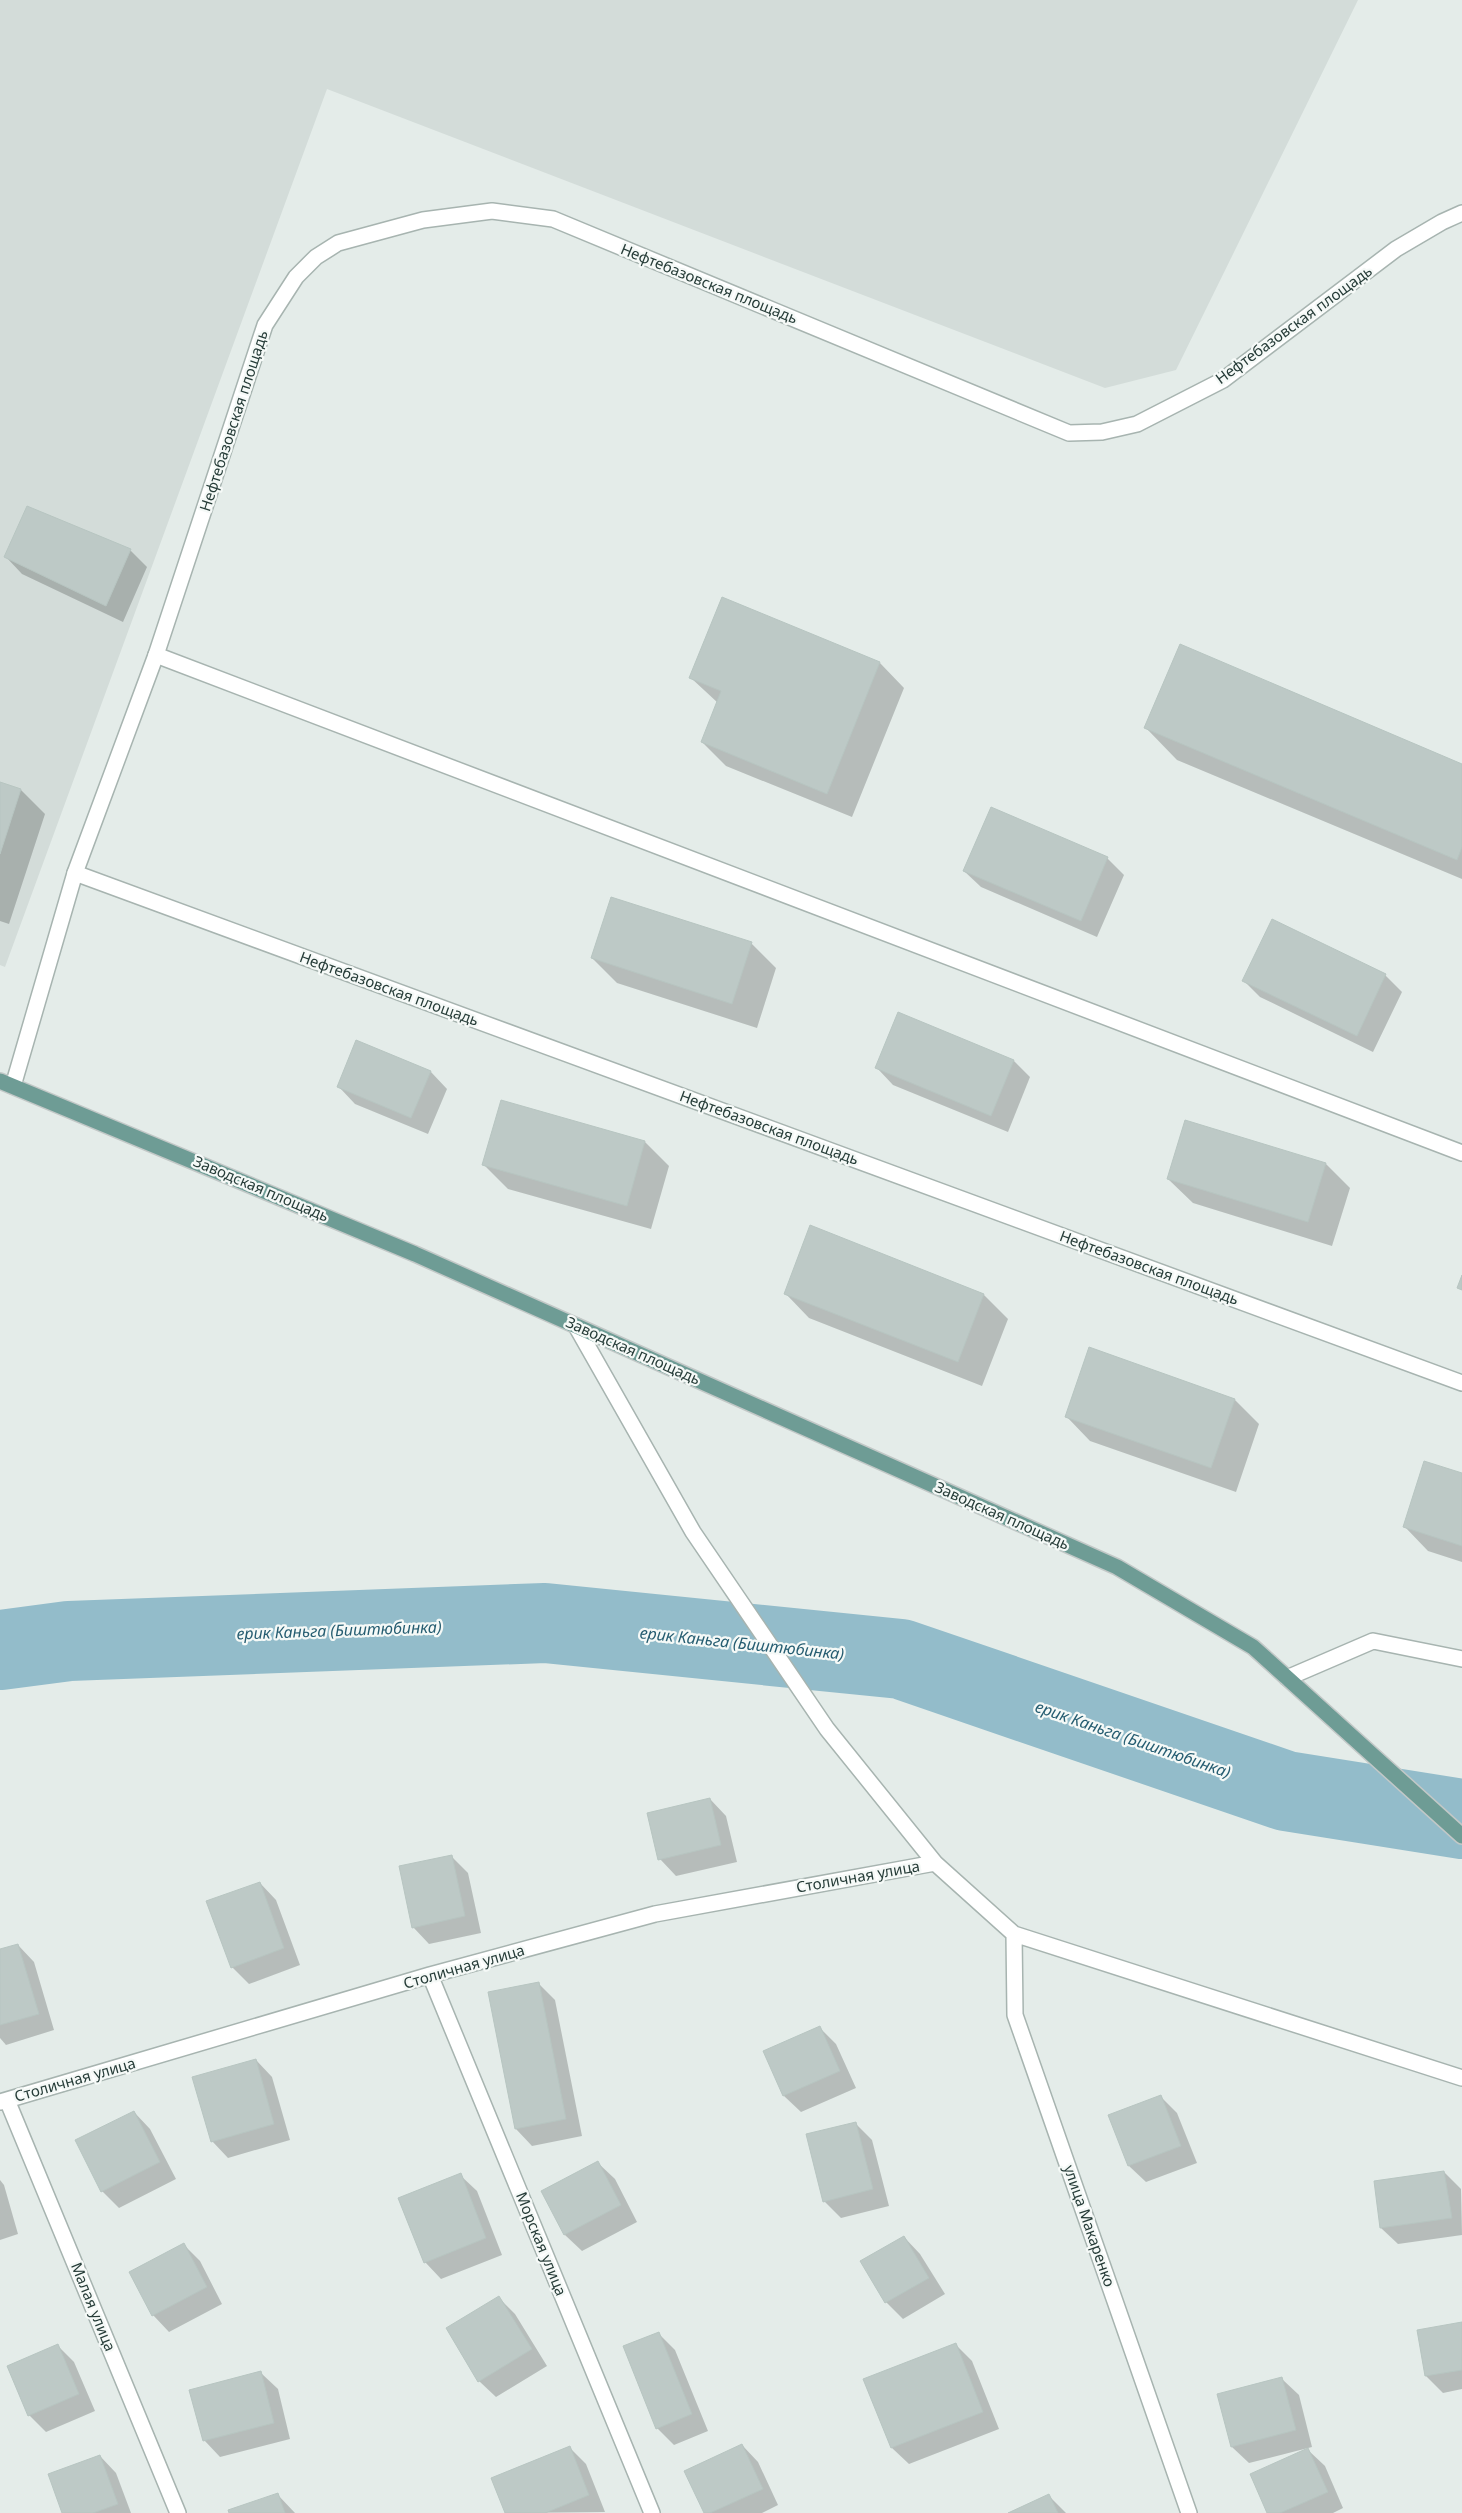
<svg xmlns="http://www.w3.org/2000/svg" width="1462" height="2513" viewBox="0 0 1462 2513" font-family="'Noto Sans',sans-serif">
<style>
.built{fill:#d3dcd9}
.shadow{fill:#0003}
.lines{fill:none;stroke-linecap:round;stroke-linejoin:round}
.river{stroke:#93bcca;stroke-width:80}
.building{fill:#bdc9c6;stroke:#b7c5c1}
.lane-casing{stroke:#a7b4b0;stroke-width:18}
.street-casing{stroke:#a7b4b0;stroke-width:18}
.primary-casing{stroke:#c2c8c7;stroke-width:18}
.lane{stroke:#fff;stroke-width:15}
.street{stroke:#fff;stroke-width:15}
.primary{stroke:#6e9c95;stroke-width:15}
.labels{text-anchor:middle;stroke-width:4.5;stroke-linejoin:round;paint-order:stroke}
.street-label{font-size:15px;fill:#263c38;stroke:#f5f9f7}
.water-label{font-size:16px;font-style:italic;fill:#265d71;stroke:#f5f9f7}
</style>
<rect width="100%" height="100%" fill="#e4ece9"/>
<path class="built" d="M0,0H1358L1176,370L1105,388L327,89L5,967L0,965Z"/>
<path class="shadow" d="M130,550L147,567L123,622L22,574L6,557Z
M722,599L880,663L904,688L852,817L726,766L702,742L718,703L691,678Z
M1146,728L1462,765V879L1177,760Z
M0,783L21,790L45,814L9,924L0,921Z
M1107,858L1124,875L1097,937L981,887L964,871Z
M1272,921L1385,975L1402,992L1373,1052L1260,997L1244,981Z
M751,943L776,968L757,1028L617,983L592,958Z
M1014,1061L1030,1077L1008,1132L893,1085L877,1068Z
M431,1072L447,1089L428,1134L355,1104L339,1087Z
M645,1142L669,1166L651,1229L508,1189L484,1165Z
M1326,1164L1350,1188L1332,1246L1193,1203L1168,1179Z
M785,1293L984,1295L1008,1319L982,1386L809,1318Z
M1235,1400L1259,1424L1236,1492L1090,1441L1066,1416Z
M1462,1474V1562L1428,1551L1404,1526Z
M710,1799L726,1816L737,1862L676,1876L660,1859Z
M452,1857L468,1873L481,1933L429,1944L413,1927Z
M260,1883L276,1900L300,1965L249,1984L232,1967Z
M18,1945L34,1962L54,2030L6,2045L0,2038V1951Z
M538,1983L555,2000L582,2136L532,2146L516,2129L490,1993Z
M819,2027L836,2044L856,2088L801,2112L784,2096L765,2052Z
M256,2060L272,2077L290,2140L228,2158L212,2141Z
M1161,2097L1177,2113L1197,2163L1146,2182L1129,2166L1110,2116Z
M134,2112L150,2129L176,2179L119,2208L102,2191Z
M855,2123L872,2140L889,2206L841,2218L824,2201Z
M598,2163L615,2179L637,2222L582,2251L565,2235L543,2192Z
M1444,2172L1461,2189L1462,2235L1398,2244L1381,2228Z
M460,2175L477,2191L502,2255L441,2279L425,2262Z
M0,2180L4,2185L18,2234L0,2240Z
M904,2237L920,2254L945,2294L903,2319L886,2302Z
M183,2244L200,2261L222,2304L169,2332L153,2315Z
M499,2298L515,2314L547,2366L496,2397L479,2381Z
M1462,2324V2389L1443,2393L1426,2376L1418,2331Z
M658,2333L675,2350L708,2431L674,2445L657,2428Z
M955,2344L972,2361L999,2429L909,2464L892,2448L865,2380Z
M58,2346L74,2362L95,2411L46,2432L29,2415Z
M261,2373L278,2389L290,2439L220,2457L204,2440Z
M1282,2379L1299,2395L1312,2447L1249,2463L1232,2447L1219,2395Z
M742,2445L758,2462L778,2505L762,2513H705Z
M569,2447L586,2464L605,2512L507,2513Z
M1308,2450L1325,2466L1343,2508L1333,2513H1268Z
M100,2456L116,2473L131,2513H64Z
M278,2495L295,2513H230Z
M1049,2496L1066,2513H1011Z"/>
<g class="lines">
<path class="river" d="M0,1650L69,1641L545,1623L901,1659L1286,1791L1462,1819"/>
</g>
<path class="building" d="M27,506L131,549L106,606L4,557Z
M722,597L880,662L827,794L701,742L721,691L689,678Z
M1180,644L1462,764V847L1457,860L1144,728Z
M0,782L21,789L0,854Z
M991,807L1108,857L1081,921L963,871Z
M611,897L752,942L732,1004L591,958Z
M1272,919L1386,974L1357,1036L1242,981Z
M898,1012L1014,1060L991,1116L875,1068Z
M356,1040L431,1071L411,1118L337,1087Z
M501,1100L645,1141L627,1206L482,1165Z
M1185,1120L1326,1163L1308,1222L1167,1179Z
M810,1225L984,1294L958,1362L784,1294Z
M1462,1275V1290L1457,1288Z
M1089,1347L1235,1399L1211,1468L1065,1417Z
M1424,1461L1462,1473V1546L1403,1527Z
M710,1798L721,1845L658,1860L647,1813Z
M452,1855L465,1916L412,1928L399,1866Z
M260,1882L284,1948L231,1968L206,1901Z
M18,1944L39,2014L0,2025V1949Z
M539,1982L566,2119L515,2129L488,1992Z
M820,2026L840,2071L783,2096L763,2051Z
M256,2059L274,2124L211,2142L192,2077Z
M1161,2095L1181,2146L1128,2166L1108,2115Z
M134,2111L160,2162L101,2192L75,2140Z
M856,2122L873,2189L823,2202L806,2134Z
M598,2161L621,2205L564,2235L541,2191Z
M1444,2171L1452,2218L1380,2228L1374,2181Z
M461,2173L486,2238L424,2263L398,2198Z
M904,2236L929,2278L885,2303L860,2261Z
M184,2243L207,2287L152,2316L129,2272Z
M499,2296L532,2349L478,2382L446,2328Z
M1462,2322V2370L1425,2376L1417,2330Z
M659,2332L692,2414L656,2429L623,2346Z
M956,2343L983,2412L891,2448L863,2379Z
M58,2344L79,2394L28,2416L7,2366Z
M261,2371L274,2423L203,2441L189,2390Z
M1282,2377L1296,2430L1231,2447L1217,2394Z
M742,2444L763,2489L710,2513H704L684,2471Z
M570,2446L589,2495L545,2513H505L491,2478Z
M1308,2448L1328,2492L1280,2513H1267L1250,2474Z
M100,2455L118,2504L93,2513H62L48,2474Z
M278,2493L285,2513H229L228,2510Z
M1049,2494L1058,2513H1008Z"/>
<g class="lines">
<defs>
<path id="lane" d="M156,655L1462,1153
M75,873L1462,1383"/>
<path id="street" d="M13,1086L75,873L156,655L265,325L296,277L316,257L338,243L423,220L492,211L553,219L1069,433L1102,432L1137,424L1223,380L1396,249L1442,222L1462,213
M576,1326L693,1532L827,1729L935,1863L1014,1934L1462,2078
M1287,1678L1373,1641L1462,1659
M1014,1934L1015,2015L1189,2513
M430,1975L652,2513
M7,2100L178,2513
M0,2102L430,1975L655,1914L935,1863"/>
<path id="primary" d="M0,1081L415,1254L1117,1567L1253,1647L1462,1836"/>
</defs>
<use href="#lane" class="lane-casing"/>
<use href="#street" class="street-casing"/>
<use href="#primary" class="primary-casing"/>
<use href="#lane" class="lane"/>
<use href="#street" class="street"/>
<use href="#primary" class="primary"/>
</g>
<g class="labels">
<g class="street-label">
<text transform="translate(709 284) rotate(22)" y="5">Нефтебазовская площадь</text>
<text transform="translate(1294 325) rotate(-36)" y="5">Нефтебазовская площадь</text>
<text transform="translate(234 421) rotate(-72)" y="5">Нефтебазовская площадь</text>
<text transform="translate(389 989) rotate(20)" y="5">Нефтебазовская площадь</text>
<text transform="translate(769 1128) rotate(20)" y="5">Нефтебазовская площадь</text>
<text transform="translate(261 1189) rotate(23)" y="5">Заводская площадь</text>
<text transform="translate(1149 1268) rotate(20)" y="5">Нефтебазовская площадь</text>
<text transform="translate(633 1351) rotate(24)" y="5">Заводская площадь</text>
<text transform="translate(1002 1516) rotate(24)" y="5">Заводская площадь</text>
<text transform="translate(858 1877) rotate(-10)" y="5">Столичная улица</text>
<text transform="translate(464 1967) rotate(-16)" y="5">Столичная улица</text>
<text transform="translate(75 2080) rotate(-16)" y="5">Столичная улица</text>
<text transform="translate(1089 2226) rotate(71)" y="5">улица Макаренко</text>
<text transform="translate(541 2244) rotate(68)" y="5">Морская улица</text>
<text transform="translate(93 2307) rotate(68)" y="5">Малая улица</text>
</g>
<g class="water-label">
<text transform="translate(339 1630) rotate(-2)" y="6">ерик Каньга (Биштюбинка)</text>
<text transform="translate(742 1643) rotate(6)" y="6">ерик Каньга (Биштюбинка)</text>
<text transform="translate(1133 1739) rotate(19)" y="6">ерик Каньга (Биштюбинка)</text>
</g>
</g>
</svg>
